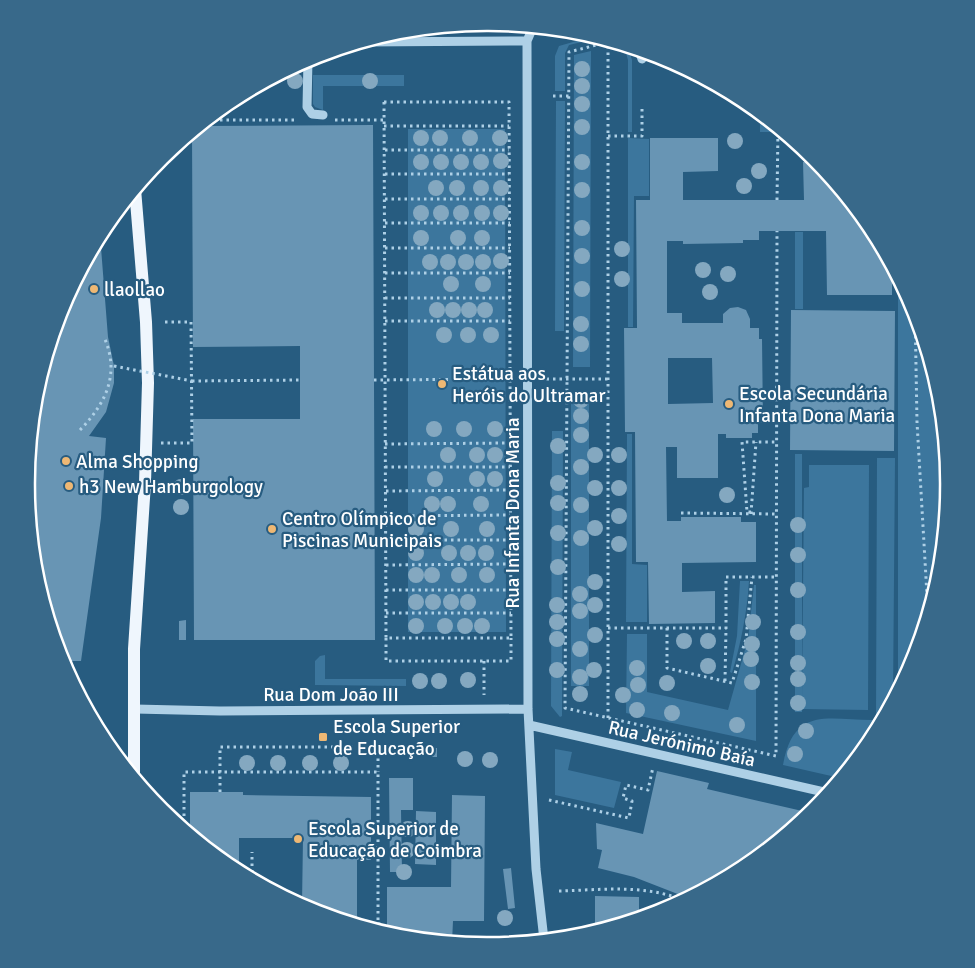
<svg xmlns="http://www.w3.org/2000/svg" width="975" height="968" viewBox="0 0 975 968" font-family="Signika,sans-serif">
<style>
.green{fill:#3c769d}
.building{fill:#6895b4;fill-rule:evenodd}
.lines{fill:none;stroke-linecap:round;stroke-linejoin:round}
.path{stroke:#aed0e6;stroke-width:3;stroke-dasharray:2.5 4;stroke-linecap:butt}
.minor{stroke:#aed0e6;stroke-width:9}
.major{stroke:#eff6fd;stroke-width:12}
.path-bridge{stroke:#aed0e6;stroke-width:3;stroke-dasharray:2.5 4;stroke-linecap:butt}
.tree{fill:#84a8c0}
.poi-dot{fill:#eeb874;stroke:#275c80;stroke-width:2}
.labels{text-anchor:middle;stroke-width:4.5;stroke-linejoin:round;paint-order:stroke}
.poi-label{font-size:19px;fill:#fff;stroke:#275c80;text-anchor:start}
.street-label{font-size:19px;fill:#fff;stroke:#275c80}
.rim{fill:none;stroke:#fff;stroke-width:2.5}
</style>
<rect width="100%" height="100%" fill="#275c80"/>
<path class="green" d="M594,36L599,38L569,45L565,53V91H555V56L559,46Z
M624,46L628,47L632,60V132H628V60Z
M591,51L590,367H573L574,55Z
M313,75H404V86H323V110L315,107L313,104Z
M556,101H565L564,331H555Z
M760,114L772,124V132H760Z
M408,129H505L506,632H408Z
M628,138L649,139V196H634L633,327H628Z
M795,232H803V309H795Z
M898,278C964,402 965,566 898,690Z
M571,402H589V686H571Z
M552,431H563L562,716L560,717L551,706Z
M627,434H632V564L647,565V622H626Z
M795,454H802V698L804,488L809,487V465H869L868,710L802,709V712H795Z
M877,458H895L893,699L871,741L840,778L783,765C794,704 830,721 876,720Z
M740,581H749C747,613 741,643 732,673L730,672L737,636Z
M754,585H756V741L626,713L627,634H647V692L728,710L748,639Z
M325,655V679H406V686L315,685V661L320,656Z
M555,749L572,752L568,770L621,782L614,808L555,795Z"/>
<path class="building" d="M373,125L375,640H194L193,419H300V346L193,347L192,132L200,126Z
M650,138H718V171L683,172V200H804L803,162H817L871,228L892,266V295H827L826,231H759V240H743V243L683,244V241H667V313H682V323H723V314L730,308L738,307L746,310L750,319V328H759V339H762L763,423H758V433H752V438H726V434H718V478H677V447H666L667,521H681V517H741V522H756V562L682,563V592L715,591V623L649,624L648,562H636L635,432H625L624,328H637L636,200H650ZM668,358H712L713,403L668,404Z
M100,235L108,337L114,366V383L106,412L89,436L106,438L101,518L81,661H61L35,574L26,484L35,394L61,307Z
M791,310L895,311L894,451L790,450Z
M186,620V640H179V621Z
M431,748H437V757H431Z
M657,771L709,783L707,789L811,813L744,868L688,898L634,877L598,868L602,850L597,849L596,823L643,834Z
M389,778H413V810H401L402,872H390Z
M190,792H243V795L371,797V860H357V924L311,910L298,904H302L303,838H239V872L231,868L204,846V839H196L190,834Z
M452,795L485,796L484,921H453L452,942L397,937L387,933V887H451Z
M416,811L436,812V865L415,864Z
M511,868L515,908L508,909L503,869Z
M595,896L639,897V918L595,931Z"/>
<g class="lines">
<path class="path" d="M553,96H569
M384,102H509L511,638H386Z
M207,120H298
M335,120H384
M384,126H509
M608,136H642V107
M778,137H789
M385,150H509
M385,174H509
M385,199H510
M777,200L778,128
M385,223H510
M385,248H510
M385,273H510
M385,298H510
M915,310L917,422L928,613
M385,321H510
M540,379H608
M374,380L510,379
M192,381L300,380
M80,430C107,402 120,373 104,337
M161,443H192L191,322H162
M385,444L510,443
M385,467H510
M386,491L510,490
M751,512H747L742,442H777
M681,513L777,514
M751,514L756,442
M386,516L510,515
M386,540H510
M386,565L510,564
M386,590H511
M386,613H511
M608,628H726V577H777
M667,628V668L732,683L746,639L752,577
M386,638V661H511V638
M484,661V695
M725,681L726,628
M608,718V42L569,52L565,708L776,756L777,231
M220,792V747H378V772
M549,800L629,818L632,801L623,798L626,785L648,790L653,767
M184,829V772H378V931
M252,879V852
M559,891C600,890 644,884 683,900
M378,924H384V933"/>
<path class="minor" d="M533,27L527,41L528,709L536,869L544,940
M363,42L527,41
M639,50L642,59
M308,59L307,107L312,114L323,115
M135,709L220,711L528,709
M529,725L824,792L826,795"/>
<path class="major" d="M134,777V649L145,483L148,383L146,322L135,189"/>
<path class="path-bridge" d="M114,366L192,381"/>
</g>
<g class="tree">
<circle cx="582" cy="69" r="8"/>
<circle cx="295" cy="81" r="8"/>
<circle cx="370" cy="81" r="8"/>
<circle cx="582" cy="86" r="8"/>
<circle cx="582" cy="104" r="8"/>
<circle cx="582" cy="127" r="8"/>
<circle cx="421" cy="138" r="8"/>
<circle cx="440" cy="138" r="8"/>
<circle cx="470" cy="138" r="8"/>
<circle cx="500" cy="138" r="8"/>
<circle cx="735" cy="141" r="8"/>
<circle cx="501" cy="161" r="8"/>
<circle cx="421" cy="162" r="8"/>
<circle cx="441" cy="162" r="8"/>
<circle cx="461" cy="162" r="8"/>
<circle cx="481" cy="162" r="8"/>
<circle cx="582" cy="162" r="8"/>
<circle cx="759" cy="171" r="8"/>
<circle cx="744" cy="186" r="8"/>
<circle cx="436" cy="188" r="8"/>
<circle cx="457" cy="188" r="8"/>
<circle cx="481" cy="188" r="8"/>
<circle cx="501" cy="188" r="8"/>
<circle cx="582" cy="190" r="8"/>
<circle cx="421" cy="213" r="8"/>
<circle cx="441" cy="213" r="8"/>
<circle cx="461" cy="213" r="8"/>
<circle cx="482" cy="213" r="8"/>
<circle cx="501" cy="213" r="8"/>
<circle cx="582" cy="228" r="8"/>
<circle cx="421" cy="238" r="8"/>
<circle cx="458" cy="238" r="8"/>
<circle cx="482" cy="238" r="8"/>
<circle cx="622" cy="249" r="8"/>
<circle cx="582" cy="256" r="8"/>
<circle cx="501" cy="261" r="8"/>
<circle cx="430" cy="262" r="8"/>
<circle cx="448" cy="262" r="8"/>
<circle cx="466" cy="262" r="8"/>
<circle cx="483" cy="262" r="8"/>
<circle cx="703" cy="270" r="8"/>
<circle cx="728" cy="274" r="8"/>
<circle cx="622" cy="279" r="8"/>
<circle cx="451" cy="284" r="8"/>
<circle cx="483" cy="284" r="8"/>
<circle cx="582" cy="289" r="8"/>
<circle cx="710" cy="292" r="8"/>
<circle cx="437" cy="310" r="8"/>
<circle cx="453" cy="310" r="8"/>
<circle cx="469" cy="310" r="8"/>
<circle cx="485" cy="310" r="8"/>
<circle cx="581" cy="324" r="8"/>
<circle cx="444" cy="335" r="8"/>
<circle cx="468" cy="335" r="8"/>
<circle cx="491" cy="335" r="8"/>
<circle cx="581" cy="344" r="8"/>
<circle cx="581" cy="400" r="8"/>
<circle cx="581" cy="416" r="8"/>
<circle cx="434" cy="429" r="8"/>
<circle cx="464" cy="429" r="8"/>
<circle cx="495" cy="429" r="8"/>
<circle cx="581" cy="435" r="8"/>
<circle cx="558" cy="446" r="8"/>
<circle cx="448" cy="455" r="8"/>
<circle cx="477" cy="455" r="8"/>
<circle cx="495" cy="455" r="8"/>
<circle cx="595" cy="455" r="8"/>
<circle cx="619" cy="455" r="8"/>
<circle cx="581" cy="467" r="8"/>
<circle cx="435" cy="479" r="8"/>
<circle cx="477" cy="479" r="8"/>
<circle cx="495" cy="479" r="8"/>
<circle cx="558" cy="483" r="8"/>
<circle cx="181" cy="487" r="8"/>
<circle cx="595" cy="488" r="8"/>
<circle cx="619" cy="488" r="8"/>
<circle cx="727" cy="495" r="8"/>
<circle cx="558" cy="503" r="8"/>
<circle cx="432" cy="504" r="8"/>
<circle cx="448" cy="504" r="8"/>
<circle cx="481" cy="504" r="8"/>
<circle cx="581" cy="505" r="8"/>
<circle cx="181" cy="507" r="8"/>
<circle cx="619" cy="516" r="8"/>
<circle cx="798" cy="525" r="8"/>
<circle cx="595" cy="528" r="8"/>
<circle cx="416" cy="529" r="8"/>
<circle cx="451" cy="529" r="8"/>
<circle cx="487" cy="529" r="8"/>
<circle cx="558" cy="533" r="8"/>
<circle cx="581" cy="538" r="8"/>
<circle cx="619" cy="544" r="8"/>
<circle cx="416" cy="553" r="8"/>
<circle cx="449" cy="553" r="8"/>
<circle cx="468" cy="553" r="8"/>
<circle cx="486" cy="553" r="8"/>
<circle cx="798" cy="555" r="8"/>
<circle cx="558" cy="567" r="8"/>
<circle cx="416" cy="575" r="8"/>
<circle cx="432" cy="575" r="8"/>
<circle cx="459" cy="575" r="8"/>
<circle cx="487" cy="575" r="8"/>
<circle cx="595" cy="582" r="8"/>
<circle cx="798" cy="590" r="8"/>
<circle cx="580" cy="594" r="8"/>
<circle cx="416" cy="602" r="8"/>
<circle cx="433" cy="602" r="8"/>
<circle cx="451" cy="602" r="8"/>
<circle cx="468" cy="602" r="8"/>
<circle cx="557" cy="605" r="8"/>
<circle cx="595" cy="605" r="8"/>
<circle cx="580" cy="611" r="8"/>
<circle cx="557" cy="622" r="8"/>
<circle cx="753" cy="622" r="8"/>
<circle cx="416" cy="626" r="8"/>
<circle cx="445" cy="626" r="8"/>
<circle cx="465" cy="626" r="8"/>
<circle cx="482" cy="626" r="8"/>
<circle cx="798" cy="632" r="8"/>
<circle cx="595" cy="635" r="8"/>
<circle cx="557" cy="639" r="8"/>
<circle cx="684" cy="641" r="8"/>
<circle cx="708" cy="641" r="8"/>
<circle cx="752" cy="644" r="8"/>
<circle cx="580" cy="649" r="8"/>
<circle cx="751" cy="659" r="8"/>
<circle cx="798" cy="663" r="8"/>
<circle cx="708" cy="666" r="8"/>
<circle cx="637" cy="668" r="8"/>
<circle cx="557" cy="670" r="8"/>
<circle cx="594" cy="670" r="8"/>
<circle cx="580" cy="677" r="8"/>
<circle cx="798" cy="679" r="8"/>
<circle cx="468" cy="680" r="8"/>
<circle cx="420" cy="681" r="8"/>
<circle cx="439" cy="681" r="8"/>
<circle cx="752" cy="682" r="8"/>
<circle cx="667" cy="683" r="8"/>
<circle cx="638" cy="685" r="8"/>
<circle cx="580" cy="694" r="8"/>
<circle cx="623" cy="695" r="8"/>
<circle cx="798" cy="703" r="8"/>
<circle cx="637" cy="710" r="8"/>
<circle cx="672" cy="713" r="8"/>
<circle cx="737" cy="725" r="8"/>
<circle cx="806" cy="731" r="8"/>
<circle cx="795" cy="754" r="8"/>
<circle cx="465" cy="759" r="8"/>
<circle cx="490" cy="760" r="8"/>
<circle cx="247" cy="763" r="8"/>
<circle cx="278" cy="763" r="8"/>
<circle cx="310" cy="763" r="8"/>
<circle cx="341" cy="763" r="8"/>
<circle cx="408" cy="829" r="8"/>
<circle cx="407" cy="850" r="8"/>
<circle cx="404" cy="872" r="8"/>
<circle cx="505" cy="918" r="8"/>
</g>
<g class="poi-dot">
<circle cx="94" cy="289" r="5"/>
<circle cx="442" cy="384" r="5"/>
<circle cx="729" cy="404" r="5"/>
<circle cx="66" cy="461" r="5"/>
<circle cx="69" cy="486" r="5"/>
<circle cx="272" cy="529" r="5"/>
<rect x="318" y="732" width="10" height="10" rx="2.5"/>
<circle cx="298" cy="839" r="5"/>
</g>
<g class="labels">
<g class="poi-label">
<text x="104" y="296">llaollao</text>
<text x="452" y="380">Estátua aos<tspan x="452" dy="22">Heróis do Ultramar</tspan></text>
<text x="739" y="400">Escola Secundária<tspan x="739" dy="22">Infanta Dona Maria</tspan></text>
<text x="76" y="468">Alma Shopping</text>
<text x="79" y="493">h3 New Hamburgology</text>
<text x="282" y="525">Centro Olímpico de<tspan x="282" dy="22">Piscinas Municipais</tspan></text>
<text x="333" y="733">Escola Superior<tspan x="333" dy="22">de Educação</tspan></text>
<text x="308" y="835">Escola Superior de<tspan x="308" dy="22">Educação de Coimbra</tspan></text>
</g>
<g class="street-label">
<text transform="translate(512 513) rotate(-90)" y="7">Rua Infanta Dona Maria</text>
<text x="331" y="701">Rua Dom João III</text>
<text transform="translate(682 743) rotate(13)" y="7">Rua Jerónimo Baía</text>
</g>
</g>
<path d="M0 0H975V968H0ZM487 31H488A452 452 0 0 1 940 483V485A452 452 0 0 1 488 937H487A452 452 0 0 1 35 485V483A452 452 0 0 1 487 31Z" fill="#38698a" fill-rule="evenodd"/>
<path class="rim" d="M487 31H488A452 452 0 0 1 940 483V485A452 452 0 0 1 488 937H487A452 452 0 0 1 35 485V483A452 452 0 0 1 487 31Z"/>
</svg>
